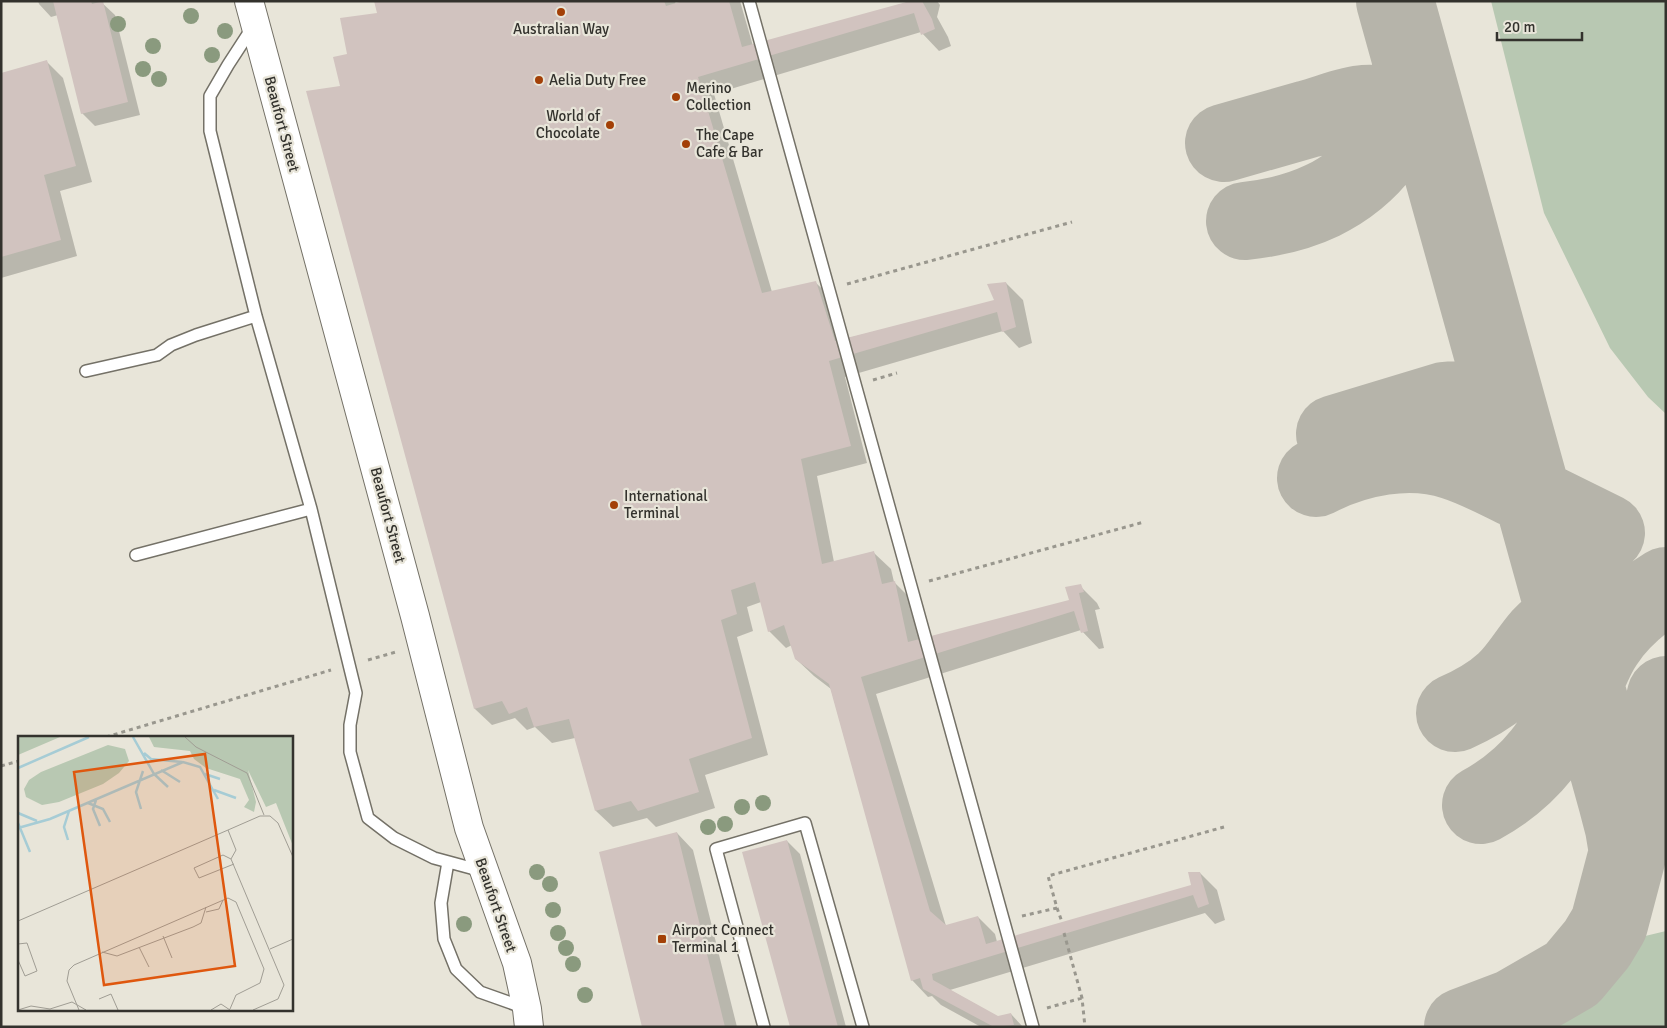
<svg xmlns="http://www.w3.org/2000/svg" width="1667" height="1028" viewBox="0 0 1667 1028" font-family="Signika,sans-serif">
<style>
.green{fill:#b8c8b2}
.shadow{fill:#0003}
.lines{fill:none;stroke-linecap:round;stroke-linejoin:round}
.taxiway{stroke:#b6b4aa;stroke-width:78}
.building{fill:#d1c3bf}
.lane-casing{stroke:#747167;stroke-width:14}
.secondary-casing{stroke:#747167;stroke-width:30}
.path{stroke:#99978e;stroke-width:3;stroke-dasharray:4 4;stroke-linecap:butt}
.lane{stroke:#fff;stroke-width:11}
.secondary{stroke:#fff;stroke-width:28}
.tree{fill:#8a9a7e}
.poi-dot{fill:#a34007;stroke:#e8e5d9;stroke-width:2}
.labels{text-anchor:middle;stroke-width:4.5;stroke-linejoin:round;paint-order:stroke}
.poi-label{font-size:15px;fill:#33322d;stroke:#e8e5d9;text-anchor:start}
.street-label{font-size:15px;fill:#33322d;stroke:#e8e5d9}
.inset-river{fill:none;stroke:#a6ccd5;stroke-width:2.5}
.inset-road{fill:none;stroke:#a09d94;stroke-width:1}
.view{fill:#df570e;fill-opacity:0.15;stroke:#df570e;stroke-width:2.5}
.inset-edge{fill:none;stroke:#33322d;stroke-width:2.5}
</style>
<rect width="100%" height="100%" fill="#e8e5d9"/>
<path class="green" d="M1491,1H1666V414L1648,397L1610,348L1544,213Z
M1666,931V1027H1556L1559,1021L1606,991L1628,967L1641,937Z"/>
<path class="shadow" d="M38,1H100L115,15L140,115L95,126L82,113L58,15L51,17L39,4Z
M375,1H675L676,5L688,1H740L753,46L912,1H937L940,5L937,17L948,37L951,46L939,51L921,32L714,94L772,292L816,283L833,299L845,339L995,301L1006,283L1023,300L1032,343L1019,348L1003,331L845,377L867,463L817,476L834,562L874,553L891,569L894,582L911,599L920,640L1071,601L1080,586L1097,603L1100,609L1095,610L1104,648L1099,649L1081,630L876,694L946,926L978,917L995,934L997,942L1192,886L1200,873L1217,890L1225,920L1215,924L1205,913L950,990L998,1017L1011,1014L1023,1027H981L941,1005L932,996L928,997L912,980L831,689L814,676L796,659L792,645L786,648L769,631L761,602L747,607L753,631L737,637L768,755L705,775L715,808L656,827L647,818L613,827L596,811L575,738L552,743L535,727L527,730L515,718L492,725L475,709L342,87L379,14Z
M46,61L63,78L92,182L60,191L77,256L1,278V74Z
M677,833L693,850L737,1027H643Z
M787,841L800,854L846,1027H791Z"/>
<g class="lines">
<path class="taxiway" d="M1395,1L1617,801L1624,828L1628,852L1609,924L1597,944L1572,974L1513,1008L1463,1027
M1224,143C1252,135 1280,127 1308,119C1324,115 1348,105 1364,104C1397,102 1420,118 1435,146
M1245,221C1301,215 1349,196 1384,150C1400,129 1408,102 1416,77
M1335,434L1444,401C1479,397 1497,410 1516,438
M1316,478C1357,457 1409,446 1454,461C1476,468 1496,479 1517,489C1547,504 1576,518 1606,533
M1455,713C1473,705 1490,696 1505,682C1519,669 1528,652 1541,637C1558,619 1582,603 1606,597
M1481,805C1534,776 1556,739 1583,686C1590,671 1595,656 1605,642C1621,618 1642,601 1666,586
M1630,842L1666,695"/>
</g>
<path class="building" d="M53,1H91L92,4L103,1L128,102L81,114Z
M374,1H664L666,6L683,1H729L742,47L910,1H922L932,19L935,29L921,35L914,13L698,77L762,293L816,281L835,341L994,300L987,284L1006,282L1016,327L1002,332L997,312L829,361L851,446L801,459L822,564L874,551L882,584L895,581L908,642L1069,600L1065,587L1081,584L1084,592L1079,593L1088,631L1081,633L1074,611L861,677L930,911L946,925L978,916L986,944L1191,885L1188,872H1200L1209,904L1198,908L1193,895L932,974L933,980L998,1016L1011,1013L1014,1025L994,1027L923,989L920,978L911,981L829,684L795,659L784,625L768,632L755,582L731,590L737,614L721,620L752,738L689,759L699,792L638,811L631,801L595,811L569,719L534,727L527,707L509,714L502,701L474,709L306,91L340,86L333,57L347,54L340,18L377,13Z
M47,60L76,166L44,175L61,240L1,257V73Z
M677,832L725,1027H642L599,852Z
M787,840L838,1027H790L742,852Z"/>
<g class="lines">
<defs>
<path id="lane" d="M749,1L1033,1027
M252,28L228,65L210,96V131L256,316L311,509L356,693L350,725V752L368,818L394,838L434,858L482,871
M86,371L157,355L171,345L196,335L256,316
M136,555L311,509
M448,862L441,903L444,939L456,969L480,992L525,1008
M764,1027L716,849L805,823L863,1027"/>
<path id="secondary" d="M249,1L415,616L469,828L517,963L527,1009L529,1027"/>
</defs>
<use href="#lane" class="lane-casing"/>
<use href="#secondary" class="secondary-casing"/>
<path class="path" d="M847,284L1072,222
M873,380L897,373
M929,581L1144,522
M368,660L396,652
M106,737L331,670
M1,766L19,761
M1057,908L1062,922
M1022,916L1057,908L1048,876L1224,827
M1064,933L1082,998L1085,1027
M1047,1008L1082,998"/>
<use href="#lane" class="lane"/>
<use href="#secondary" class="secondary"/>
</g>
<g class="tree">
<circle cx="191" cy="16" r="8"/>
<circle cx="118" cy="24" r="8"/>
<circle cx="225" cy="31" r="8"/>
<circle cx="153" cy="46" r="8"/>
<circle cx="212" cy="55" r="8"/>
<circle cx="143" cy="69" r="8"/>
<circle cx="159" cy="79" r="8"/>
<circle cx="763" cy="803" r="8"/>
<circle cx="742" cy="807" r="8"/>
<circle cx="725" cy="824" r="8"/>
<circle cx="708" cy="827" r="8"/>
<circle cx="537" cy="872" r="8"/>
<circle cx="550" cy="884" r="8"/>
<circle cx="553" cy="910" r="8"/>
<circle cx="464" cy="924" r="8"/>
<circle cx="558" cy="933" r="8"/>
<circle cx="566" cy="948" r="8"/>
<circle cx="573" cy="964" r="8"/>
<circle cx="585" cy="995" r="8"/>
</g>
<g class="poi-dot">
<circle cx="561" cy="12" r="5"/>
<circle cx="539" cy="80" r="5"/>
<circle cx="676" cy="97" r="5"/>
<circle cx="610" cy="125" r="5"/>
<circle cx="686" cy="144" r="5"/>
<circle cx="614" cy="505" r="5"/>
<rect x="657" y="934" width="10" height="10" rx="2.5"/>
</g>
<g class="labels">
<g class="poi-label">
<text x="561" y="34" text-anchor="middle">Australian Way</text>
<text x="549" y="85">Aelia Duty Free</text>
<text x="686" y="93">Merino<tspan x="686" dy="17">Collection</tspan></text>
<text x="600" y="121" text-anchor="end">World of<tspan x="600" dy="17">Chocolate</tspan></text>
<text x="696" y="140">The Cape<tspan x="696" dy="17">Cafe &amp; Bar</tspan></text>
<text x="624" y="501">International<tspan x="624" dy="17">Terminal</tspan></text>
<text x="672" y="935">Airport Connect<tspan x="672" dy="17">Terminal 1</tspan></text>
</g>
<g class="street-label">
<text transform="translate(282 124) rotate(75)" y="5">Beaufort Street</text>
<text transform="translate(388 515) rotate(75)" y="5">Beaufort Street</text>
<text transform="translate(496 905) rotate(71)" y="5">Beaufort Street</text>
</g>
</g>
<g transform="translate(18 736)">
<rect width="275" height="275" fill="#e8e5d9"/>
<path d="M0,1H42L0,19ZM131,1H275V110L258,67L248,71L230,34L238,66L236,76L226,71L231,64L222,43L188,32L176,23L172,15L136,11ZM90,9L107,13L111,25L101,37L85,48L41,66L24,69L8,61L6,53L11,44L23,36Z" fill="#b8c8b2"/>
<path class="inset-river" d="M115,1L136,38L150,51M126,17L133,23L164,26M0,32L71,1M143,34L162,46M187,38L202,43M196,54L218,62M78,64L75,73L82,90M70,67L85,73L92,86M123,73L118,56L125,35M0,77L19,85M0,87L12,116M0,92L32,83L165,26L182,31L200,63M50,104L46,91L51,75"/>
<path class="inset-road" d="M167,1L178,11L229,37L246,79M213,123L205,119L176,132L181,142L216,128M188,176L201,173L205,164M0,185L210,94M145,200L154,222M0,208L9,207L19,235L7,240L0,224M121,211L131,231M252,213L275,203M84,216L99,220L175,191L183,187L188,171M81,263L93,258L100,274M0,274L13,270L32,273L54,266L68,274M61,274L49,245L51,234L56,229L210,162L218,166L246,233L242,247L218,259L212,273M193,274L203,268L212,274M235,274L260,263L266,249L213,123L218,114L210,94L242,80H252L260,87L275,121"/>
<path class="view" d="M187,18L217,230L86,249L56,36Z"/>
<rect width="275" height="275" class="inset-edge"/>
</g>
<rect width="1667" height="1028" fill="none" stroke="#33322d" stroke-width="5"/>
<path d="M1497 32v8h85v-8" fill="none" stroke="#33322d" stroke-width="2.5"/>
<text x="1504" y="32" font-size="15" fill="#33322d" stroke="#e8e5d9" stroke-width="4" paint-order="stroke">20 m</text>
</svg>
